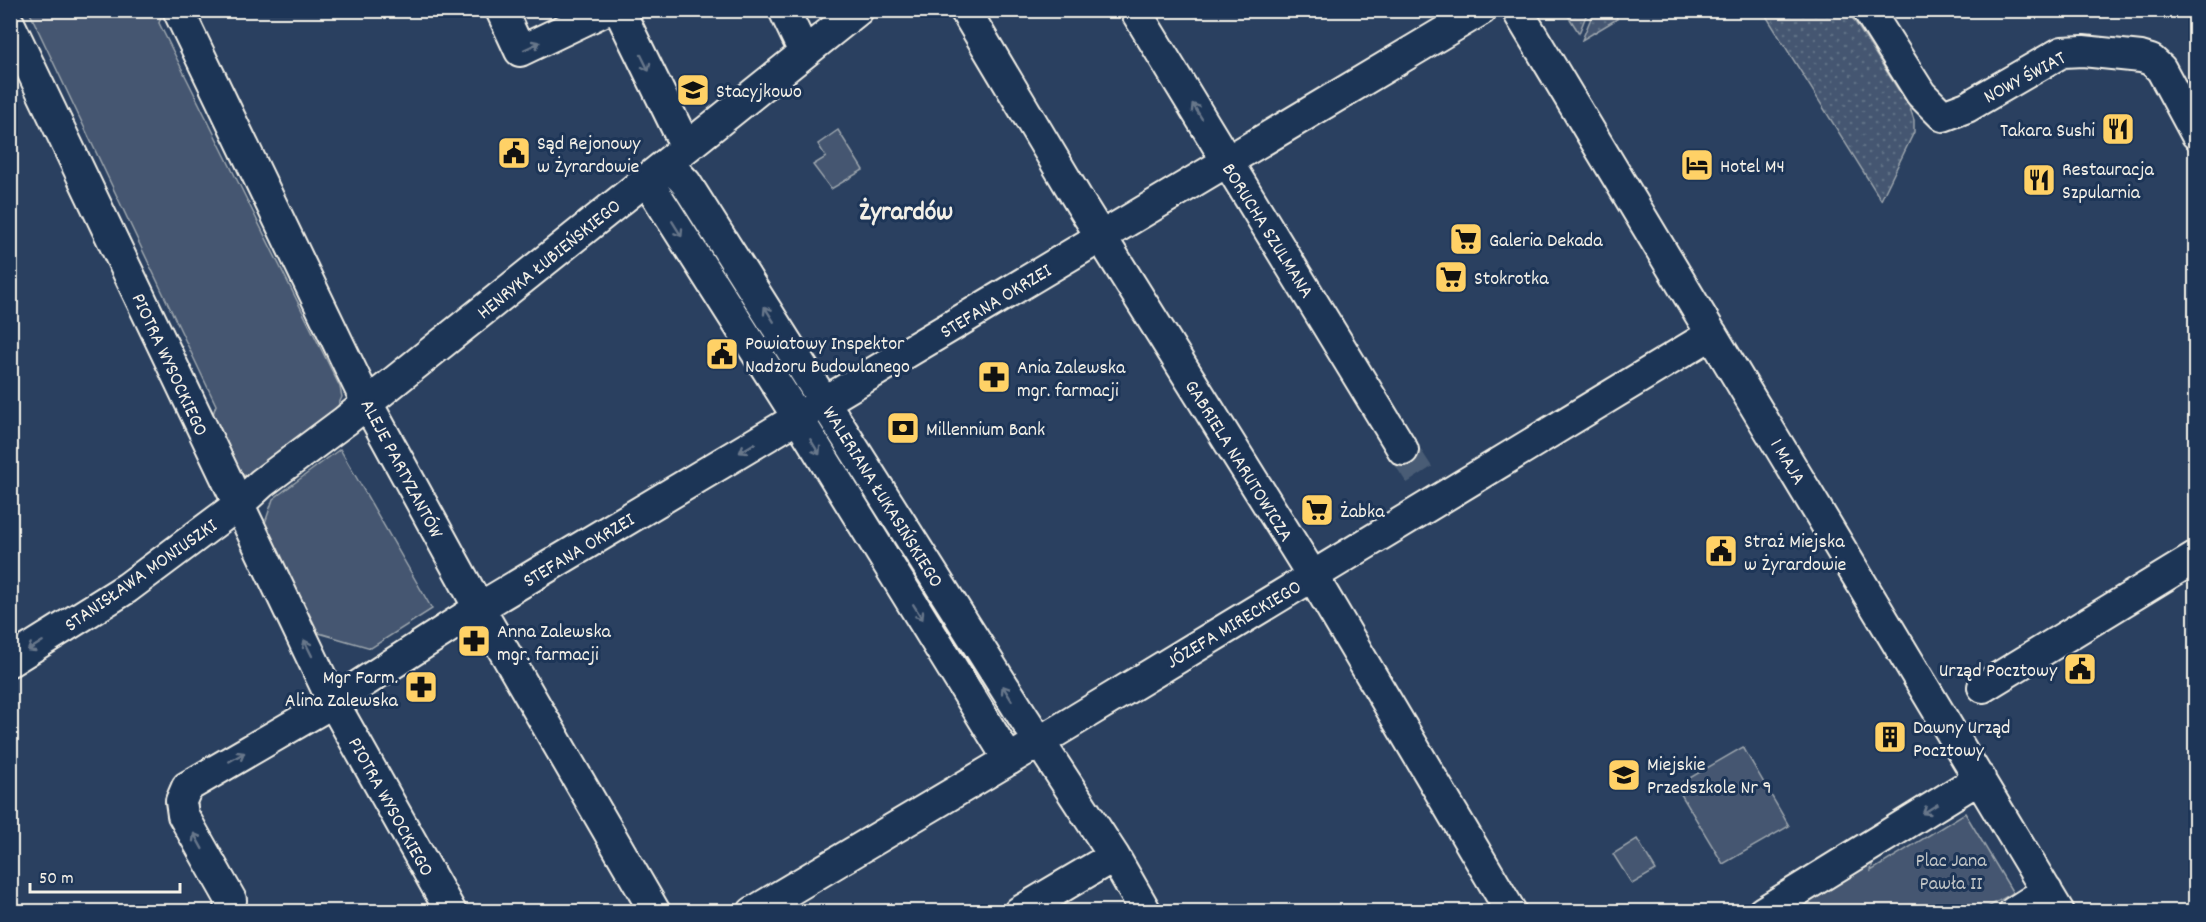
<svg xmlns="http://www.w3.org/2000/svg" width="2206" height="922" viewBox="0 0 2206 922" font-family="Dekko,sans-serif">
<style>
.grass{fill:url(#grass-dots);stroke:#9ca4ac;stroke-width:1.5}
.park{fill:#445771;stroke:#9ca4ac;stroke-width:1.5}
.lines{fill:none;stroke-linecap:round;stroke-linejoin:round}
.minor-tunnel{stroke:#485b74;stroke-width:30;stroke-dasharray:30 15;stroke-linecap:butt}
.minor-casing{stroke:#f4f1e8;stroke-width:34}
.minor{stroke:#1d3557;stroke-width:30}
.oneway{stroke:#68778a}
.labels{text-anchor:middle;stroke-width:6;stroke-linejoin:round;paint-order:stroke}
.street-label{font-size:20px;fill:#f4f1e8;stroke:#1d3557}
.poi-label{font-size:20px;fill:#f4f1e8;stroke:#1d3557;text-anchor:start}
.park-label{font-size:20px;fill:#bfc3c4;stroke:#1d3557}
.district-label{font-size:26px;font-weight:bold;fill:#f4f1e8;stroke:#1d3557}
</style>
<defs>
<pattern id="grass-dots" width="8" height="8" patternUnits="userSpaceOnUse" patternTransform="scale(1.5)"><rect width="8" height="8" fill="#445771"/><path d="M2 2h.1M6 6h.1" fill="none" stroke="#607085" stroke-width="1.8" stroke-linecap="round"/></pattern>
</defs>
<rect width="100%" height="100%" fill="#2a4060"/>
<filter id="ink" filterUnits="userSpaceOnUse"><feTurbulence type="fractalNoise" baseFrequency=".0167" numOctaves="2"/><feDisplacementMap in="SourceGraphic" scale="12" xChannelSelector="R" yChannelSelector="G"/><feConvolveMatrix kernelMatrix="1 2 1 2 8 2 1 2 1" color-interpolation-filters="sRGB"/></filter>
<g filter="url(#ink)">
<path class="grass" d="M1565,11H1588L1579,33Z
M1594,11H1616L1617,19L1582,40Z
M1763,11H1848L1910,108L1914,120V132L1881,200Z"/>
<path class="park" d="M29,11H163L159,23L340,387L342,397L337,408L256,476L243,475L234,464L212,417L216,405Z
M838,130L863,170L831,189L813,165L826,157L818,144Z
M340,449L432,609L371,648L319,633L264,526L273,499Z
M1743,747L1789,826L1723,864L1676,786Z
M1965,813L2013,893L1981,911L1778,912L1875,852L1871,871Z
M1637,839L1656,870L1632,884L1613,854Z"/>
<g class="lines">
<path class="minor-tunnel" d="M1403,450L1422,479"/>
<defs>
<path id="minor" d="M178,10L367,403L479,608L655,912
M501,10L520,51L606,10
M619,10L686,147
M784,10L804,52
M965,10L1080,203L1312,575L1511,912
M1135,10L1403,450
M1517,10L2059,912
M1868,10L1921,94L1943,116L1967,107L2062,52L2083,51L2141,57L2151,60L2161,69L2196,134
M10,25L333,702L451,912
M667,163L686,183L1022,715L1114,856L1146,912
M646,179L798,418L1009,760
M10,661L127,588L238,505L262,483L345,421L858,10
M1983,687L2196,557
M229,912L231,900L183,815L181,801L187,787L333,702L479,608L1481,10
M753,912L1039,742L1712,334
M1019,912L1114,856
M1763,912L1980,778
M2014,912L2047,891"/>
</defs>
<use href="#minor" class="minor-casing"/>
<use href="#minor" class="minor"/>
</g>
<defs><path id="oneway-shaft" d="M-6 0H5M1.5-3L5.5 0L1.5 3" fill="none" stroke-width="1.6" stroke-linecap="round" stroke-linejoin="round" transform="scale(1.5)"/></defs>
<g class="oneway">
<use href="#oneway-shaft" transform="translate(532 46) rotate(-26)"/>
<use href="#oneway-shaft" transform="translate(645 63) rotate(64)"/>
<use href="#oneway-shaft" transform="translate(1197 111) rotate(-122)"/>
<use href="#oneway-shaft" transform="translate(677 229) rotate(58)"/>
<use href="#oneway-shaft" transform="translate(769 314) rotate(-122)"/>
<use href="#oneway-shaft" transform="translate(815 447) rotate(59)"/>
<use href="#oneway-shaft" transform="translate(747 448) rotate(149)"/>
<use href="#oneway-shaft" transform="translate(918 612) rotate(58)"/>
<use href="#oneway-shaft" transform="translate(35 646) rotate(148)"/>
<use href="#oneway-shaft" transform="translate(308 648) rotate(-116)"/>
<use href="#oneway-shaft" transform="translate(1007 693) rotate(-122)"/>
<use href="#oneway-shaft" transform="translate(237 757) rotate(-30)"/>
<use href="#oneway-shaft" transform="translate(1930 809) rotate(148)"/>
<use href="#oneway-shaft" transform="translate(198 841) rotate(-119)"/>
</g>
</g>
<defs>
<symbol id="school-square" viewBox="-11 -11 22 22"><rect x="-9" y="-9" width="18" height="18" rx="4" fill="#ffd166" stroke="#1d3557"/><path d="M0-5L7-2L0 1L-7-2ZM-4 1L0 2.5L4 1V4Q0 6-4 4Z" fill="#111"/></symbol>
<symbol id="restaurant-square" viewBox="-11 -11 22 22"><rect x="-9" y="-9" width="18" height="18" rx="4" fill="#ffd166" stroke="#1d3557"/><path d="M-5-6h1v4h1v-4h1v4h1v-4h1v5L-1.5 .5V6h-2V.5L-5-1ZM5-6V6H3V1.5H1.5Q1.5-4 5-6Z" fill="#111"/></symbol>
<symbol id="civic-square" viewBox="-11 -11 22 22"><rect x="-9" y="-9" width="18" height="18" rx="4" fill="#ffd166" stroke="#1d3557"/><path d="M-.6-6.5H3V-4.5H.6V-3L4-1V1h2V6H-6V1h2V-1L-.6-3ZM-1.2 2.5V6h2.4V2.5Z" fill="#111"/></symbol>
<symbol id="hotel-square" viewBox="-11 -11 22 22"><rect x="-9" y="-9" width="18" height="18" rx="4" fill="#ffd166" stroke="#1d3557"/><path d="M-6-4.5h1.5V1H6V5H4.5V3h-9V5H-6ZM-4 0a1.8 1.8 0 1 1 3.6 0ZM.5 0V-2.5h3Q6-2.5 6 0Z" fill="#111"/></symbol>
<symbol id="supermarket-square" viewBox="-11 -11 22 22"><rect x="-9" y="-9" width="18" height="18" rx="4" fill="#ffd166" stroke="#1d3557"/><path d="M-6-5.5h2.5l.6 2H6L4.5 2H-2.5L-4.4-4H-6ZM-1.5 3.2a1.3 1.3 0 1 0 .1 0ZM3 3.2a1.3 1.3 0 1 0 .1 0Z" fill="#111"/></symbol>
<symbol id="pharmacy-square" viewBox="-11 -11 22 22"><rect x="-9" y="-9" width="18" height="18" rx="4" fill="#ffd166" stroke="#1d3557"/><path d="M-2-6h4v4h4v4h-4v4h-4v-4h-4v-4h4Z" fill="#111"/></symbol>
<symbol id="bank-square" viewBox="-11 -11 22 22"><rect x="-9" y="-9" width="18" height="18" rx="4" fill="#ffd166" stroke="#1d3557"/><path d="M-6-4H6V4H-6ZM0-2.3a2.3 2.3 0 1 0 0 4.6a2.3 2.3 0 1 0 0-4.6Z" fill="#111"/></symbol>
<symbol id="building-square" viewBox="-11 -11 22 22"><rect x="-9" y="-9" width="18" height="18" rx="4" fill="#ffd166" stroke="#1d3557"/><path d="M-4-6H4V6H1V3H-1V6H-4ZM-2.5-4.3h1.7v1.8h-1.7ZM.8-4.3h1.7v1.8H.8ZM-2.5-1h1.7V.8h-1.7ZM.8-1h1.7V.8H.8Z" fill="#111"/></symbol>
</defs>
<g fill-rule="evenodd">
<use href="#school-square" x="674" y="71" width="38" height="38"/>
<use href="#restaurant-square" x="2099" y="110" width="38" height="38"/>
<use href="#civic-square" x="495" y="134" width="38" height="38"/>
<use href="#hotel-square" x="1678" y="146" width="38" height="38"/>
<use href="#restaurant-square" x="2020" y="161" width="38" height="38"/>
<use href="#supermarket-square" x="1447" y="220" width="38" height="38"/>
<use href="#supermarket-square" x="1432" y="258" width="38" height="38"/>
<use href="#civic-square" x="703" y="335" width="38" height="38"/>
<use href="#pharmacy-square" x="975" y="358" width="38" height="38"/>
<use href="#bank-square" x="884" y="409" width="38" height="38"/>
<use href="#supermarket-square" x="1298" y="491" width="38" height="38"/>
<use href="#civic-square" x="1702" y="532" width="38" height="38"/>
<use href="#pharmacy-square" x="455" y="622" width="38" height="38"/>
<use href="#civic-square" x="2061" y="650" width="38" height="38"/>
<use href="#pharmacy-square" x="402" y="668" width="38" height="38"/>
<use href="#building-square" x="1871" y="718" width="38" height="38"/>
<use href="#school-square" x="1605" y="756" width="38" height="38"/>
</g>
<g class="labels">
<g class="street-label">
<text transform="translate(2024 76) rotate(-28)" y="7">NOWY ŚWIAT</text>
<text transform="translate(1269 230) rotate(58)" y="7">BORUCHA SZULMANA</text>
<text transform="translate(548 258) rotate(-39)" y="7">HENRYKA ŁUBIEŃSKIEGO</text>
<text transform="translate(995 300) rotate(-31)" y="7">STEFANA OKRZEI</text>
<text transform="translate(171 364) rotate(65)" y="7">PIOTRA WYSOCKIEGO</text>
<text transform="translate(1240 460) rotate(58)" y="7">GABRIELA NARUTOWICZA</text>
<text transform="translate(1789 461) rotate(59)" y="7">1 MAJA</text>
<text transform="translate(403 468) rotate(62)" y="7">ALEJE PARTYZANTÓW</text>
<text transform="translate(884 496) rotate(58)" y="7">WALERIANA ŁUKASIŃSKIEGO</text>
<text transform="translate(578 549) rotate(-31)" y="7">STEFANA OKRZEI</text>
<text transform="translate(140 574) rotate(-35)" y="7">STANISŁAWA MONIUSZKI</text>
<text transform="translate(1233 623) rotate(-31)" y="7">JÓZEFA MIRECKIEGO</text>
<text transform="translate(392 806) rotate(61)" y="7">PIOTRA WYSOCKIEGO</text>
</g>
<g class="poi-label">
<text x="716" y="97">Stacyjkowo</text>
<text x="2095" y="136" text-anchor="end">Takara Sushi</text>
<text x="537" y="149">Sąd Rejonowy<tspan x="537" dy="23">w Żyrardowie</tspan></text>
<text x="1720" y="172">Hotel M4</text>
<text x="2062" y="175">Restauracja<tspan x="2062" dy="23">Szpularnia</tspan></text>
<text x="1489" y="246">Galeria Dekada</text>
<text x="1474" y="284">Stokrotka</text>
<text x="745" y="349">Powiatowy Inspektor<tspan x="745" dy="23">Nadzoru Budowlanego</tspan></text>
<text x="1017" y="373">Ania Zalewska<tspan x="1017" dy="23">mgr. farmacji</tspan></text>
<text x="926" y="435">Millennium Bank</text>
<text x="1340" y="517">Żabka</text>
<text x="1744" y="547">Straż Miejska<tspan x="1744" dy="23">w Żyrardowie</tspan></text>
<text x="497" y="637">Anna Zalewska<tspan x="497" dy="23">mgr. farmacji</tspan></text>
<text x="2057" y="676" text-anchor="end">Urząd Pocztowy</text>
<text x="398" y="683" text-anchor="end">Mgr Farm.<tspan x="398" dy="23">Alina Zalewska</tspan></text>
<text x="1913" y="733">Dawny Urząd<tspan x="1913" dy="23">Pocztowy</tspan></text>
<text x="1647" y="770">Miejskie<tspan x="1647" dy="23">Przedszkole Nr 9</tspan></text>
</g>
<g class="park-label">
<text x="1951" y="866">Plac Jana<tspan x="1951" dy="23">Pawła II</tspan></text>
</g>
<g class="district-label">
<text x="906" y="219">Żyrardów</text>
</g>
</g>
<rect width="2206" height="922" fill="none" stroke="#1d3557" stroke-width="36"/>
<rect x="18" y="18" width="2170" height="886" fill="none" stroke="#f4f1e8" stroke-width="2" filter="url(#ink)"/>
<path d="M30 883v9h150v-9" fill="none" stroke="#f4f1e8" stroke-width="3"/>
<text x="39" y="883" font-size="18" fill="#f4f1e8" stroke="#1d3557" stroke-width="4.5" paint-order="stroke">50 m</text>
</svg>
